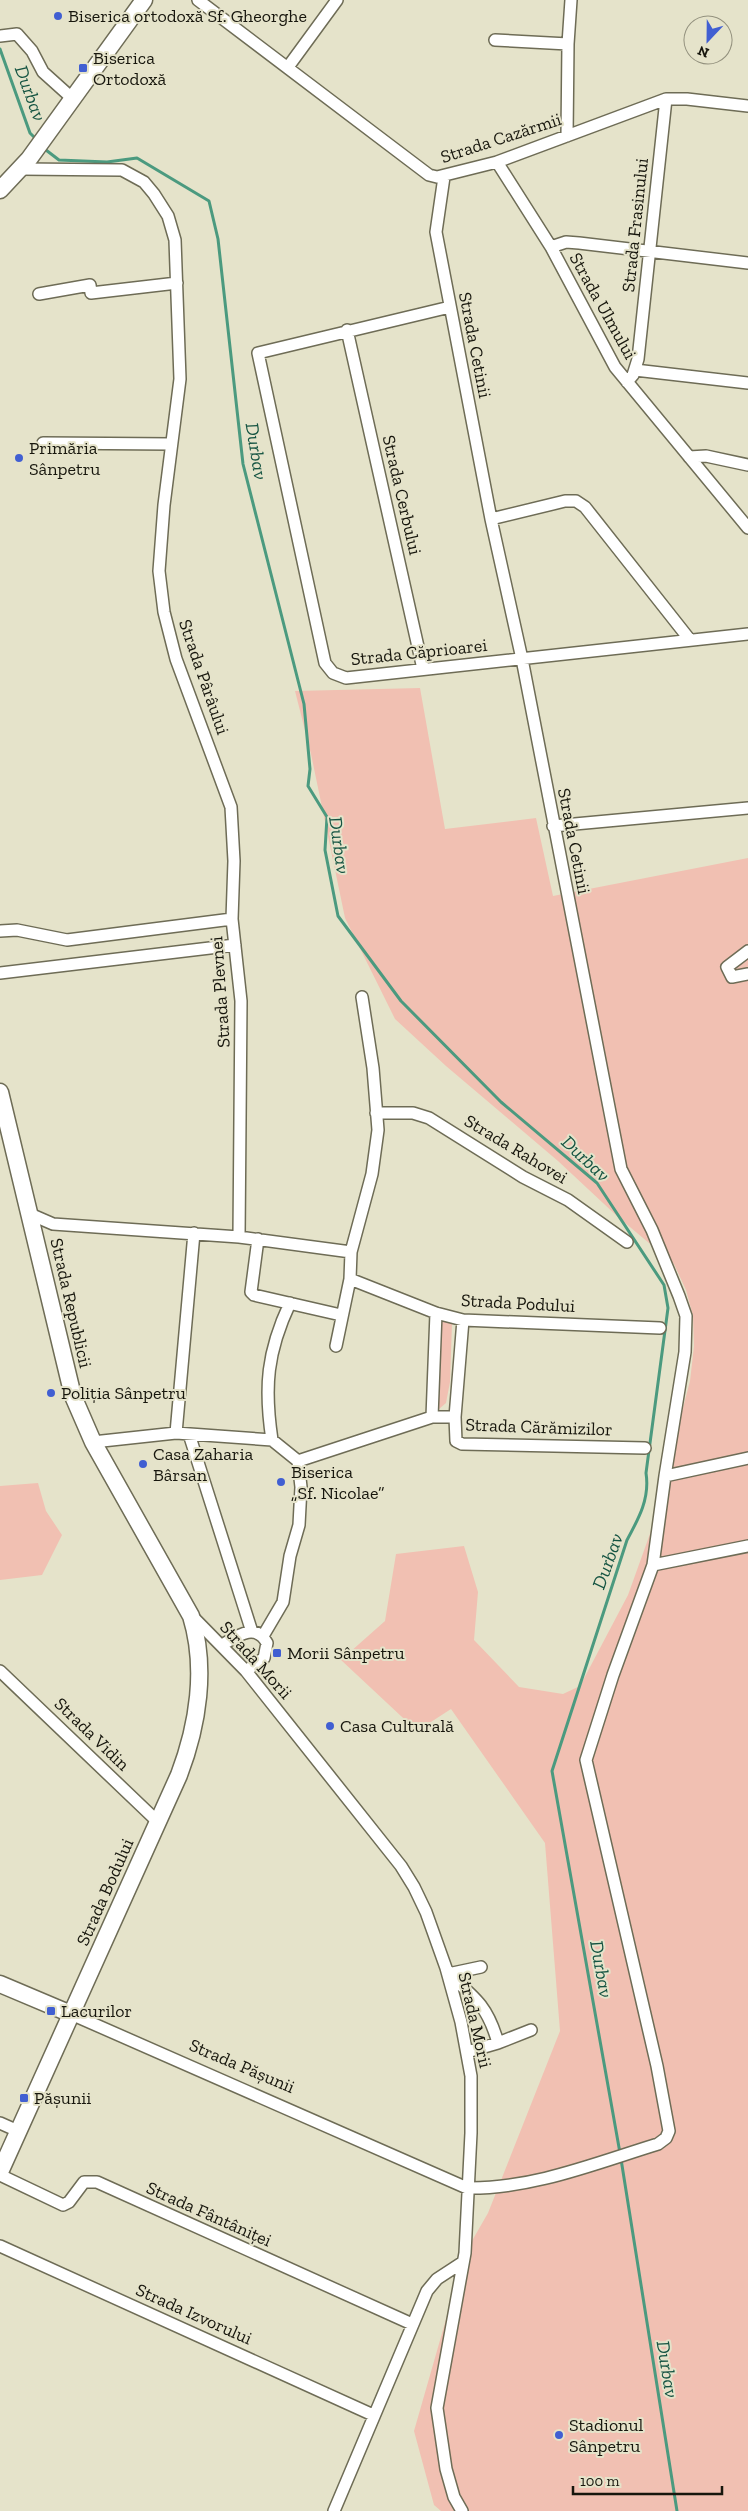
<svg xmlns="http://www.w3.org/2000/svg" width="748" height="2511" viewBox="0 0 748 2511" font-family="'Zilla Slab',serif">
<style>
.green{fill:#f1c0b2}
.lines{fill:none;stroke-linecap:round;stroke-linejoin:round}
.stream{stroke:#4b9a7f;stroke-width:3}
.minor-casing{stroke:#6e6c56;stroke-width:14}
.secondary-casing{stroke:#6e6c56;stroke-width:19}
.minor{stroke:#fff;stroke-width:11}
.secondary{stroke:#fff;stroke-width:16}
.poi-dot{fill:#415fd2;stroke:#e5e3ca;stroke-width:2}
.labels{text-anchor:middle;stroke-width:4;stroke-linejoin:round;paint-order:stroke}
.poi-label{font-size:18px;fill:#17160d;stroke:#e5e3ca;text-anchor:start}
.street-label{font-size:18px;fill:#17160d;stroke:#e5e3ca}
.water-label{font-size:19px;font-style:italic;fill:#155442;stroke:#e5e3ca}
</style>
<rect width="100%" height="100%" fill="#e5e3ca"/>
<path class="green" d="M420,688L445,829L536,818L553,896L748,858V2511H441L434,2505L414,2431L465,2253L488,2213L560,2031L545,1843L451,1709L417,1731L341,1660L385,1621L396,1554L464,1546L478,1592L474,1640L519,1687L563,1694L580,1686L628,1595L651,1531L690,1381L694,1346L693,1316L686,1290L674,1264L618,1217L558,1161L446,1066L395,1019L345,918L311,754L295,691Z
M439,1318L452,1323L450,1382L446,1403L439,1409L435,1401Z
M38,1483L46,1511L62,1535L42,1575L0,1580V1486Z"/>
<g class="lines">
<path class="stream" d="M0,49L30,133L37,140
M42,147L59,160L107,162L137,158L209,201L218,239L243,464L304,704L310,769L308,786L327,817L325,850L338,916L401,1001L501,1102L597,1183L664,1285L668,1308L646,1473C650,1498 639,1518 627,1540L552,1771L620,2153
M621,2159L677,2511"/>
<defs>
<path id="minor" d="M198,0L429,175L437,177L497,162L666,99H687L748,106
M0,36L17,34L32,51L43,72L73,99
M495,40L568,44L567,136
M568,44L571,0
M288,67L337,0
M497,162L551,247L615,367L748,528
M21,169L122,170L144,182L154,194L168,216L175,240L180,379L164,505L159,571L164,612L176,659L231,807L234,861L232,919L241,1001L239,1237
M551,247L566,242L579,243L748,263
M39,294L90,285L91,293L177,283
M450,307L258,353L325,663L333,673L346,678L748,634
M347,330L423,669
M635,370L748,383
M627,382L633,375L638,359L666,99
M43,443L171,444
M689,457L706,456L748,465
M491,519L565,501H576L585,507L690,640
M553,826L748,808
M0,931L17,930L67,940L232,919
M748,951L727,967L732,977L748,974
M0,973L235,945
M376,1113H413L429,1118L523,1177L568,1200L627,1242
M30,1214L53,1224L239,1237L351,1252
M258,1239L251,1292L254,1295L341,1315
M350,1279L436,1313L463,1320L660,1328
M463,1320L455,1417L456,1441L462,1444L645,1448
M336,1346L350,1279L351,1252L372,1174L378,1130L373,1068L362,997
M432,1417L436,1313
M176,1433L194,1233
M189,1434L252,1632
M272,1440C264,1387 267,1352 290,1303
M93,1442L176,1433L272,1440L298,1461L301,1487L299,1525L290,1556L283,1602L263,1636
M298,1461L432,1417H455
M665,1476L748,1458
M653,1565L748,1546
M192,1616L246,1671L401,1866L414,1887L426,1912L446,1968L461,2022L471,2076V2133L465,2253L437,2408L446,2469L454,2497L462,2511
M222,1645C237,1636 256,1622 267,1643L264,1658L246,1671
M0,1671L158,1822
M448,1974C476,1998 488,2007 498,2043
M448,1974L481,1967
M71,2014L467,2188C533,2189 596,2163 658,2144L666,2138L669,2131L657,2066L586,1760L613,1675L653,1565L665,1476L685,1352L686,1316L679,1296L652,1230L621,1169L522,659L491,519L436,232L444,177
M467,2052L498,2043L531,2030
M0,2123L18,2131
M0,2175L63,2205L69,2202L84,2182H97L412,2324
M0,2246L373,2415
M334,2511L427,2291L437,2279L463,2262"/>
<path id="secondary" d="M0,190L29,159L144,0
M0,1092L73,1396L93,1442L191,1616C207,1668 198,1725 179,1775L0,2172
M0,1984L71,2014"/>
</defs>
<use href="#minor" class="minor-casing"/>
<use href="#secondary" class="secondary-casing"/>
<use href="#minor" class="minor"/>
<use href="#secondary" class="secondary"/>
</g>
<g class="poi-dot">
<circle cx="58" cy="16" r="5"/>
<rect x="78" y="63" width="10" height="10" rx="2.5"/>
<circle cx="19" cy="458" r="5"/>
<circle cx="51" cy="1393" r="5"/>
<circle cx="143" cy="1464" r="5"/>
<circle cx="281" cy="1482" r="5"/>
<rect x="272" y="1648" width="10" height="10" rx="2.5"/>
<circle cx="330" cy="1726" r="5"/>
<rect x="46" y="2006" width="10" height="10" rx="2.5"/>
<rect x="19" y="2093" width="10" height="10" rx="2.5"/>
<circle cx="559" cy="2435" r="5"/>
</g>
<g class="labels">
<g class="poi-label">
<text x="68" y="22">Biserica ortodoxă Sf. Gheorghe</text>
<text x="93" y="64">Biserica<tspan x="93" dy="21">Ortodoxă</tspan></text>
<text x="29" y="454">Primăria<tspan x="29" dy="21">Sânpetru</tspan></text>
<text x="61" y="1399">Poliția Sânpetru</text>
<text x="153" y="1460">Casa Zaharia<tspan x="153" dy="21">Bârsan</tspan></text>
<text x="291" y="1478">Biserica<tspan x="291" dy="21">„Sf. Nicolae”</tspan></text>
<text x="287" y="1659">Morii Sânpetru</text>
<text x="340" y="1732">Casa Culturală</text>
<text x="61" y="2017">Lacurilor</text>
<text x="34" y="2104">Pășunii</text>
<text x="569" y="2431">Stadionul<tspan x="569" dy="21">Sânpetru</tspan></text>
</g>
<g class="street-label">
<text transform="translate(501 138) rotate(-18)" y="6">Strada Cazărmii</text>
<text transform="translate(635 225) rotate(-84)" y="6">Strada Frasinului</text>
<text transform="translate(603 306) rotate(61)" y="6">Strada Ulmului</text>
<text transform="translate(475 345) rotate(79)" y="6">Strada Cetinii</text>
<text transform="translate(402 495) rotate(77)" y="6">Strada Cerbului</text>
<text transform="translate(419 652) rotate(-6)" y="6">Strada Căprioarei</text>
<text transform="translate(204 677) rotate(71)" y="6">Strada Pârâului</text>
<text transform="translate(574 841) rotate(79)" y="6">Strada Cetinii</text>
<text transform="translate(220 992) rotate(-94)" y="6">Strada Plevnei</text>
<text transform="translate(516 1149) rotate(31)" y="6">Strada Rahovei</text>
<text transform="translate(71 1303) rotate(77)" y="6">Strada Republicii</text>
<text transform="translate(518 1303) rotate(3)" y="6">Strada Podului</text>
<text transform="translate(539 1427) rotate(2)" y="6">Strada Cărămizilor</text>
<text transform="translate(256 1660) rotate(48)" y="6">Strada Morii</text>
<text transform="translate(92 1734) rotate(44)" y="6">Strada Vidin</text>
<text transform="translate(105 1892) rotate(-66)" y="6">Strada Bodului</text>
<text transform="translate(475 2020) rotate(77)" y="6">Strada Morii</text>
<text transform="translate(242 2066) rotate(23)" y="6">Strada Pășunii</text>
<text transform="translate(209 2214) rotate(24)" y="6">Strada Fântâniței</text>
<text transform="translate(194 2314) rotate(24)" y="6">Strada Izvorului</text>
</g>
<g class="water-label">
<text transform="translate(31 93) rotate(70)" y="7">Durbav</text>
<text transform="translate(257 451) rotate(81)" y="7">Durbav</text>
<text transform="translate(340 845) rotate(82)" y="7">Durbav</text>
<text transform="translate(586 1158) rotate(43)" y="7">Durbav</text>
<text transform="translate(607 1561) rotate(-70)" y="7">Durbav</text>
<text transform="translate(602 1969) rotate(80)" y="7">Durbav</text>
<text transform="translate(668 2369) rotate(81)" y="7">Durbav</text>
</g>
</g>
<g transform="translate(708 40) rotate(202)"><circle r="24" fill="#e5e3ca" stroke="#93917e"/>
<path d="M0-4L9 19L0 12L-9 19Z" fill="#415fd2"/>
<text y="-8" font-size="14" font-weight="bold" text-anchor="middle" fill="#17160d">N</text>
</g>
<path d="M573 2486v8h149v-8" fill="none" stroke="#17160d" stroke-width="2.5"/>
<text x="580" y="2486" font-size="15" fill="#17160d" stroke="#e5e3ca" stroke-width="4" paint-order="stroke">100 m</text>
</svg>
